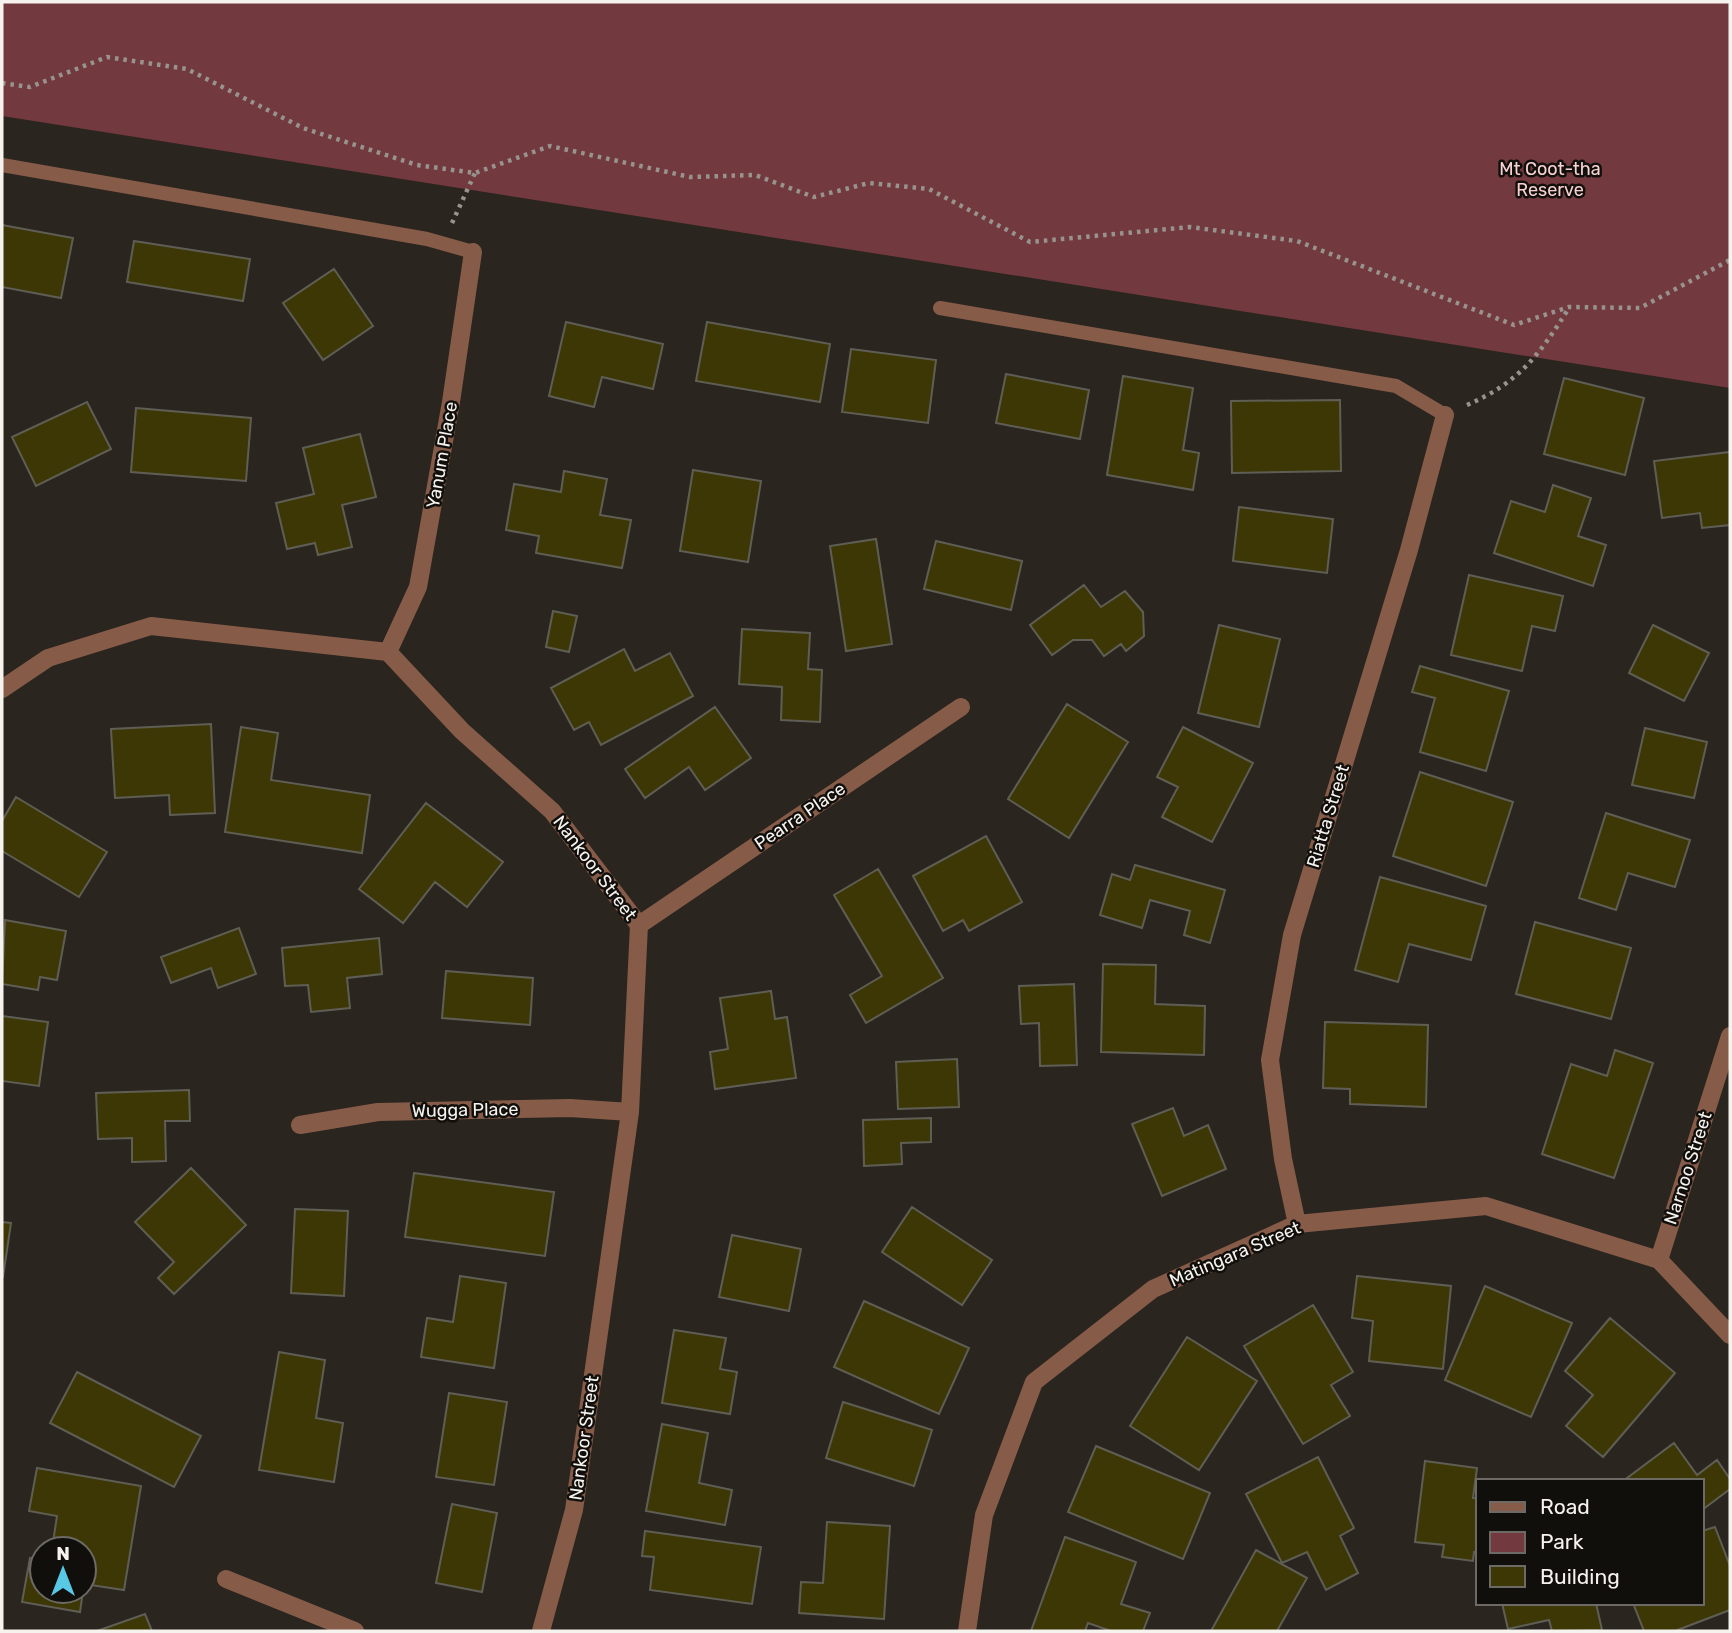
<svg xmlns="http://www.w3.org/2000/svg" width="1732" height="1633" viewBox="0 0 1732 1633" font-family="Rubik,sans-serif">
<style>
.green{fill:#723a3e}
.building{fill:#3d3706;stroke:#5f5e55;stroke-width:2}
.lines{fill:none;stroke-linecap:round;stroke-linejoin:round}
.path{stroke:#98938e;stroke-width:4.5;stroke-dasharray:3.5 5;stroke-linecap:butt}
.service{stroke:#865c49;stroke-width:14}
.minor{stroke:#865c49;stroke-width:18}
.labels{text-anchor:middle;stroke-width:5;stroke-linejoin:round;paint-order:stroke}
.park-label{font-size:18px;fill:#f9d1d2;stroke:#110f0c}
.street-label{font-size:18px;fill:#f6f2ee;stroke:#110f0c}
</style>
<rect width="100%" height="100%" fill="#2b251f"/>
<path class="green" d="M2,2H1730V388L2,116Z"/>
<path class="building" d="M2,225L73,238L61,298L2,287Z
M134,241L250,259L243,301L127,282Z
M334,269L373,326L323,360L283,303Z
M566,322L663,344L653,389L602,377L594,407L549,396Z
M707,322L830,344L820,402L696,381Z
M851,349L936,360L928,423L842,412Z
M1006,374L1089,390L1080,439L996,423Z
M1123,376L1193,388L1183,450L1199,453L1193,490L1107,475Z
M1564,378L1644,398L1625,475L1544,454Z
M1340,400L1341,471L1232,473L1231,401Z
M87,402L111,449L36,486L12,437Z
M136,408L251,418L246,481L131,472Z
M360,434L376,497L342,505L352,547L318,555L315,543L287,549L276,503L314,494L303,448Z
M1730,452V525L1702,528L1700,513L1662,518L1654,461Z
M693,470L761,481L748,562L680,551Z
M564,471L607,479L600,515L631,520L622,568L536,553L539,536L506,530L514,484L561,492Z
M1553,485L1591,498L1578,536L1606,545L1593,586L1494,553L1511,501L1545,512Z
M1239,507L1333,519L1327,573L1233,561Z
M876,539L892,644L846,651L830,546Z
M936,541L1022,561L1011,610L924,589Z
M1469,575L1563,596L1555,631L1532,626L1522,671L1451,655Z
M1084,585L1101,607L1125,591L1143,612L1144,636L1126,651L1121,644L1104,656L1092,640H1073L1052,655L1030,625Z
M553,611L577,616L569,652L546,647Z
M1219,625L1280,639L1259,727L1198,713Z
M1653,625L1709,653L1684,701L1629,673Z
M742,629L810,633L808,669L822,670L820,722L781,720L782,687L739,684Z
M624,649L635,671L670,653L693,696L601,745L589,722L574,730L551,688Z
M1420,666L1509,691L1486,771L1420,752L1435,698L1412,692Z
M1067,704L1128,742L1069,838L1008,799Z
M715,707L751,758L705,790L689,767L645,798L625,769Z
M211,724L215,813L170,815L169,795L115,798L111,729Z
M241,727L278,733L271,780L370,795L362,853L225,832Z
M1183,727L1253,763L1212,842L1162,817L1178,787L1157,777Z
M1645,728L1707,742L1694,798L1632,785Z
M1420,772L1513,802L1486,886L1393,856Z
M16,797L107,852L79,897L2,851V821Z
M426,803L503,862L467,907L435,882L403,923L359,889Z
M1606,813L1690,840L1675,887L1628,873L1616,910L1579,898Z
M986,836L1022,902L969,931L963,920L943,931L913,876Z
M1135,865L1225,890L1210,943L1184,935L1190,911L1150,900L1142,928L1100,915L1112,874L1130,880Z
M878,869L943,978L866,1023L850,995L882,976L834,895Z
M1380,877L1486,906L1471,960L1409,944L1398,982L1355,970Z
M5,920L66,931L57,980L40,977L38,990L2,984Z
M1535,922L1631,948L1611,1019L1516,994Z
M239,928L256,974L218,988L211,968L171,983L161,957Z
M379,938L382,974L347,978L350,1008L311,1012L308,985L285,986L282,948Z
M1103,964L1156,965L1155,1004L1205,1006L1204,1055L1101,1052Z
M446,971L533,978L530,1025L442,1018Z
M1074,984L1077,1065L1040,1066L1039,1023L1021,1024L1019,986Z
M771,991L775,1019L787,1017L796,1078L715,1089L710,1052L728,1049L720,998Z
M2,1016L48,1022L39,1086L2,1081Z
M1325,1022L1428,1025L1426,1107L1350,1104V1089L1323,1088Z
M1615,1050L1653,1063L1614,1178L1542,1154L1571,1064L1607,1076Z
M957,1059L959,1107L898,1109L896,1062Z
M189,1090L190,1121H165L166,1161L132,1162V1138L98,1139L96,1093Z
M1173,1108L1184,1136L1208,1125L1226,1169L1162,1196L1132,1124Z
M931,1118V1142L901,1143L902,1164L864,1166L863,1120Z
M191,1168L246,1225L174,1294L158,1278L174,1262L135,1222Z
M414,1173L554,1192L545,1256L405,1237Z
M912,1207L992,1260L962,1305L882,1252Z
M295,1209L348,1211L344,1296L291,1293Z
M2,1222L11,1223L3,1277H2Z
M732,1235L801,1249L789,1311L719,1297Z
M460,1276L506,1283L494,1368L421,1357L427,1318L453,1322Z
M1357,1276L1451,1286L1443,1369L1369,1361L1373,1321L1352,1318Z
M1485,1286L1572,1323L1531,1417L1445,1380Z
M864,1301L969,1348L939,1414L834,1367Z
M1313,1305L1353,1372L1331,1385L1350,1416L1303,1444L1244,1346Z
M1610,1318L1675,1373L1603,1457L1566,1426L1593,1395L1565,1371Z
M674,1330L726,1338L720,1369L737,1372L730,1414L662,1403Z
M1187,1337L1257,1381L1199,1470L1130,1426Z
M279,1352L325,1360L316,1418L343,1423L334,1482L259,1470Z
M77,1372L201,1436L174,1487L50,1423Z
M449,1393L507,1402L494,1485L436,1477Z
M843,1402L932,1430L914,1486L826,1458Z
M662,1424L708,1433L699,1483L732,1490L725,1525L646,1511Z
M1674,1443L1697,1475L1717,1460L1730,1479V1489L1702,1510V1481H1623Z
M1096,1446L1210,1493L1183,1559L1068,1512Z
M1318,1457L1354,1528L1340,1536L1358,1573L1326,1590L1307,1552L1282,1563L1246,1494Z
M1425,1461L1477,1468L1473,1498H1478V1552H1474L1473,1561L1442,1557L1444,1545L1415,1542Z
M37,1468L141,1486L124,1590L84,1584V1549H52L57,1516L29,1511Z
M452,1504L497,1513L482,1592L436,1583Z
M827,1522L890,1526L884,1619L799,1613L801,1582L823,1583Z
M1715,1527L1730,1566V1610L1675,1631H1644L1633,1603H1702V1531Z
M645,1531L761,1547L752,1604L650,1590L654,1557L642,1556Z
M1065,1537L1136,1562L1121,1604L1150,1613L1143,1631H1111L1088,1623L1085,1631H1031Z
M1256,1550L1307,1578L1277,1631H1211Z
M30,1558L42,1560V1591H83L80,1612L22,1602Z
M1502,1603H1596L1602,1630L1552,1631L1549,1620L1508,1629Z
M145,1614L152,1631H97Z"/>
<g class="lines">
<path class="path" d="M2,83L30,87L107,57L187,69L303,128L417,165L475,173L550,146L690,177L755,175L814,197L869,183L929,189L1030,242L1190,227L1297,241L1514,325L1569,307L1640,308L1730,260
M452,223L475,173
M1467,405C1520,382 1539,355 1569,308"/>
<path class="service" d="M2,165L427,239L473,252
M940,308L1396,386L1445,415"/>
<path class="minor" d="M388,652L418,587L451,402L473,252
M2,689L48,658L151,626L388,652L462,731L552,811L639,925L630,1112L574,1510L541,1631
M639,925L961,707
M300,1125L378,1112L570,1108L630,1112
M1297,1224L1283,1159L1270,1060L1292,935L1409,550L1445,415
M1659,1260L1730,1036
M226,1579L355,1631
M967,1631L984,1515L1034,1382L1153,1289L1297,1224L1486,1206L1659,1260L1730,1335"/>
</g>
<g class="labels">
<g class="park-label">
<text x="1550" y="175">Mt Coot-tha<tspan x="1550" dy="21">Reserve</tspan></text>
</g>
<g class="street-label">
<text transform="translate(442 455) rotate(-80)" y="6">Yanum Place</text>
<text transform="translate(800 816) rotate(-34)" y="6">Pearra Place</text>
<text transform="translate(1328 816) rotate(-73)" y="6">Riatta Street</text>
<text transform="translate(595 868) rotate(53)" y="6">Nankoor Street</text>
<text transform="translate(465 1110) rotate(-1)" y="6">Wugga Place</text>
<text transform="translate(1688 1168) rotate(-72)" y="6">Narnoo Street</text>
<text transform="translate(1235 1254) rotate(-23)" y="6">Matingara Street</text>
<text transform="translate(584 1438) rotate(-82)" y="6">Nankoor Street</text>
</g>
</g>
<rect width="1732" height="1633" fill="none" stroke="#f6f2ee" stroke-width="7"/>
<rect x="1476" y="1479" width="228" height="126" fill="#110f0c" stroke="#6d6a66" stroke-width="2"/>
<rect x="1490" y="1502" width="35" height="10" fill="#865c49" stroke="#6d6a66" stroke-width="2"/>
<text x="1540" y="1514" font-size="21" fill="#f6f2ee">Road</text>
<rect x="1490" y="1532" width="35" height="21" fill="#723a3e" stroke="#6d6a66" stroke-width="2"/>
<text x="1540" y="1549" font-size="21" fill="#f6f2ee">Park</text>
<rect x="1490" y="1566" width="35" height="21" fill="#3d3706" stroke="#6d6a66" stroke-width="2"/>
<text x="1540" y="1584" font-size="21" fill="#f6f2ee">Building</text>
<g transform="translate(63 1570)"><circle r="33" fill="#110f0c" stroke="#6d6a66" stroke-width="2"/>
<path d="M0-5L12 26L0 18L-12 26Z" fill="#59c8e5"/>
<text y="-10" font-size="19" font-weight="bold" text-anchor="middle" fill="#f6f2ee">N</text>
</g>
</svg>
